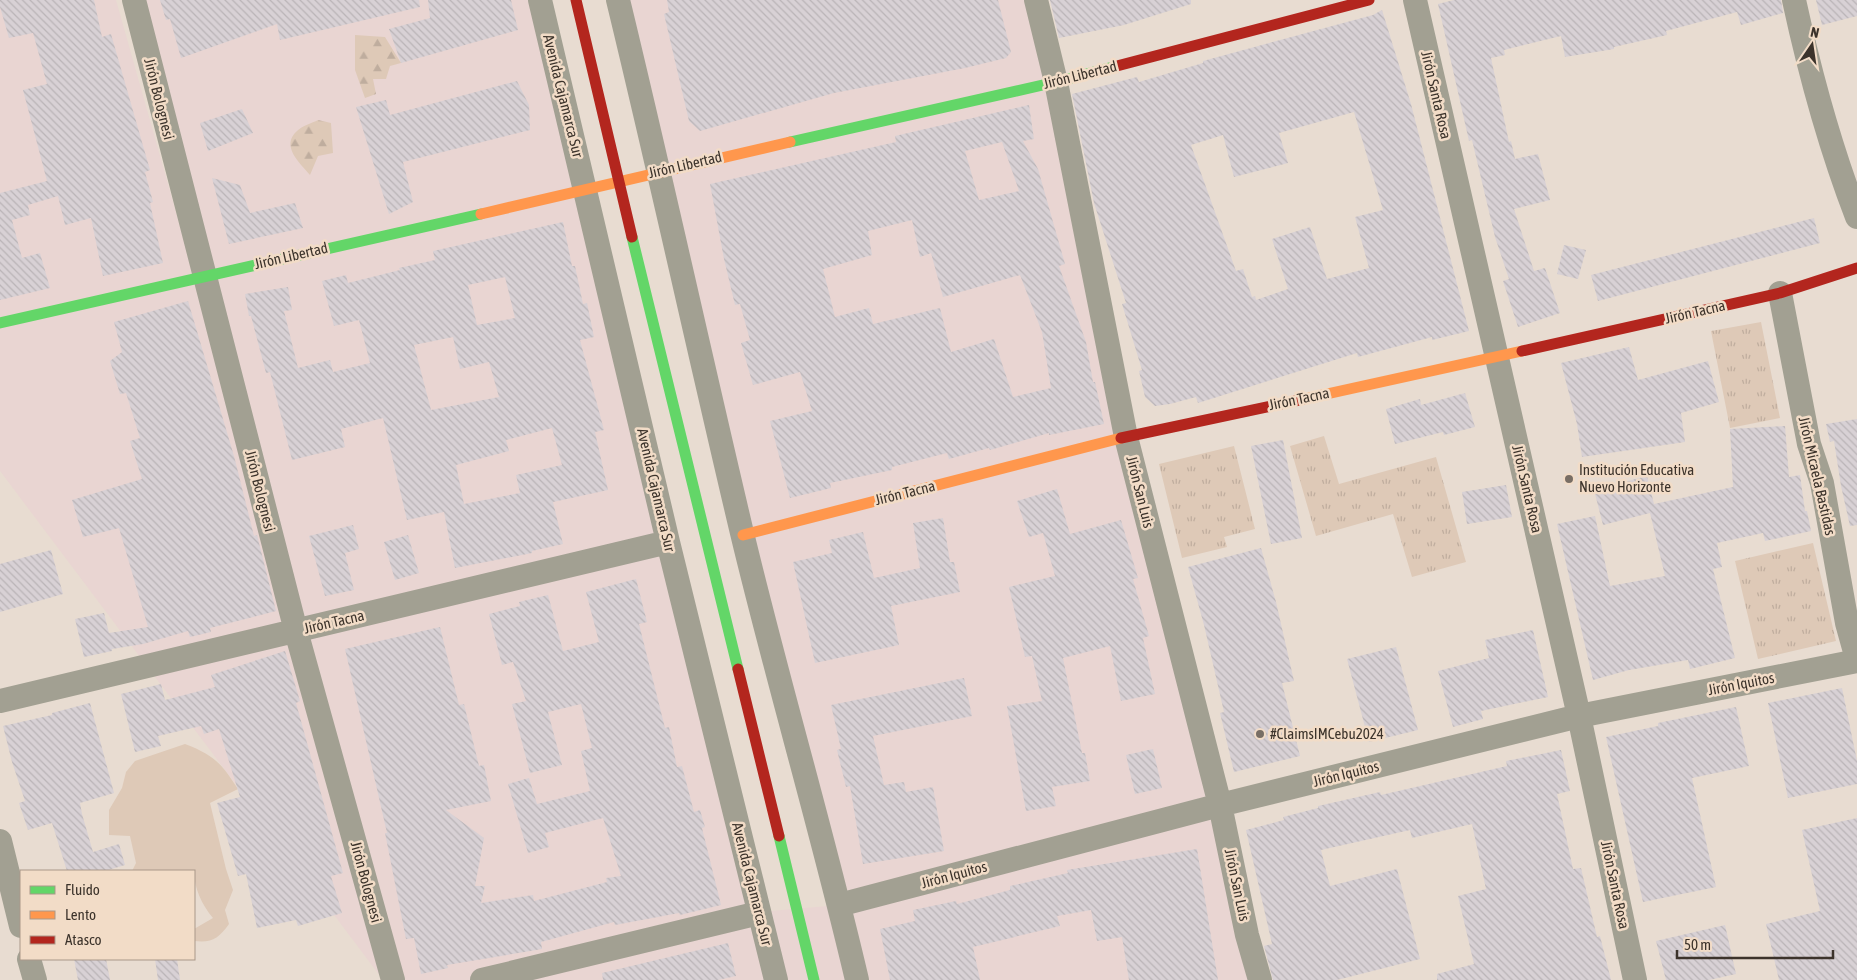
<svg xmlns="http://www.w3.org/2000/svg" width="1857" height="980" viewBox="0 0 1857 980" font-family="'Asap Condensed',sans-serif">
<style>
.commercial{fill:#e9d5d2}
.green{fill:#dec9b7}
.forest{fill:url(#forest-firs)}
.park{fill:url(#park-tufts)}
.building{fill:url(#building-back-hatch);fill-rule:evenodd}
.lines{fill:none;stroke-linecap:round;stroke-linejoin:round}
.street{stroke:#a2a092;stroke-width:24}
.fast{stroke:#63d668;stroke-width:11}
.slow{stroke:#ff974d;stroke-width:11}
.jam{stroke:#b3261e;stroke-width:11}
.poi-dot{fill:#786e65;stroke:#f2dcc7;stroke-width:2}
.labels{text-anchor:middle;stroke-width:5;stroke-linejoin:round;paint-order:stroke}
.street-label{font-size:15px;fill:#3c332b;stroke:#f2dcc7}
.poi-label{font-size:15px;fill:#3c332b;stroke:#f2dcc7;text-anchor:start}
</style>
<defs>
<pattern id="forest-firs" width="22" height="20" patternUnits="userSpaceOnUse" patternTransform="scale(1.25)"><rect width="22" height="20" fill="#dec9b7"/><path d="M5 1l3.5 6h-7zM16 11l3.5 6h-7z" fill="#bfad9e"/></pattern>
<pattern id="park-tufts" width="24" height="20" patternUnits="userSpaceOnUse" patternTransform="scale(1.25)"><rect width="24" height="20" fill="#dec9b7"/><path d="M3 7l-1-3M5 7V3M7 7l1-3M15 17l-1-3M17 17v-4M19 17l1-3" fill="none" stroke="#bfad9e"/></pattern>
<pattern id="building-back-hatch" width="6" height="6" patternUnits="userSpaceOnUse" patternTransform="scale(1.25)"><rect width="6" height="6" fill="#d8d1d5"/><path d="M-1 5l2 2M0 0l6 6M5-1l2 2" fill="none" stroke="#bab4b7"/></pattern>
</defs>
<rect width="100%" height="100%" fill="#e8dcd1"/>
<path class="commercial" d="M0,0H116L388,963L137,0H539L759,912L839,905L621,0H1033L1258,980H383L0,471Z"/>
<path class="green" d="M185,744C214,755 222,764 238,789L210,803L226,869L233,890L225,910L229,924C218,939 212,943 194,941V929L213,918C202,905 194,888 194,871H132L136,863L130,836L109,835V810L122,788L126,772L135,761Z"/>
<path class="forest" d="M355,35L385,37L401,63L390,66L386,79H373L376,94L365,98L355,70Z
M318,120L331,123L333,153L318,156L310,175C300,163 280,146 297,131C302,126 312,123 318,120Z"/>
<path class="park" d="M1761,322L1780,418L1730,428L1711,331Z
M1324,436L1339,484L1436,457L1466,562L1412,577L1393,514L1316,536L1290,446Z
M1234,446L1255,529L1224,537L1227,547L1182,558L1159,464Z
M1813,543L1836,641L1758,659L1735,561Z"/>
<path class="building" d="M0,0H94L102,37L111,34L150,170L145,172L153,202L150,203L163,263L103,276L91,218L65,225L58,196L28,205L30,215L12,220L22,258L40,253L50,288L0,300V193L47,181L23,90L47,84L33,33L9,38L0,7Z
M160,0H419L420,7L280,40L277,24L181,58L170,19L166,20Z
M428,0H511L518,30L401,63L389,29L430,18Z
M667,0H998L1011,52L1006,58L965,68L834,93L700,131L689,121L664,14L669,12Z
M1050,0H1191V4L1124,25L1059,38Z
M1454,0H1781L1783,13L1741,25L1737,12L1666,31L1667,35L1614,47V49L1565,57L1561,36L1504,50L1505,55L1491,58L1509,142L1511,141L1515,159L1538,154L1550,200L1514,209L1534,271L1545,268L1560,313L1518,327L1503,281L1509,279L1495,237L1472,140L1469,141L1438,4Z
M1816,0H1857V16L1822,25Z
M1382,10L1411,104L1469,331L1432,340V337L1358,357L1357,353L1198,403L1196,397L1170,404L1155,406L1145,397L1139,371L1142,370L1122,304L1126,303L1094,203L1072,94L1137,77L1139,82L1203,63V61L1373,15ZM1354,112L1383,210L1355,217L1369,268L1327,279L1310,227L1272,239L1288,289L1256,300L1255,296L1252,297L1243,269L1236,271L1191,145L1223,135L1234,177L1288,163L1279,133Z
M517,81L529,105L530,130L403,162L413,202L389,214L356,107L386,100L390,115Z
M1029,105L1034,139L1023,141L1038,169L1065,264L1059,266L1086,342L1093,382H1095L1104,424L1049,435V433L990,450L989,448L949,459L947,453L892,467V470L830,483L831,488L790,498L770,421L812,411L800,372L753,385L741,343L750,340L740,304L735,305L724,259L710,184L896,142L895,136ZM1002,142L1019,191L979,200L965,151ZM912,220L920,257L931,253L943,297L1020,275L1042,332L1051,388L1013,397L994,339L951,352L940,308L873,324L869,308L835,317L823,269L872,255L868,231Z
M242,109L253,133L208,151L200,123Z
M212,178L240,185L250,213L295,203L303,228L229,244Z
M1814,218L1820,243L1598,301L1591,275Z
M563,222L572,266H575L583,304L587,303L594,337L580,340L604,430L595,432L608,490L553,502L563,544L532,551V553L455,568L444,512L407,520L383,418L341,429L345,447L292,460L270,372L266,373L251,316H249L245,294L288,287L292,310L284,311L298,368L330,360L333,372L370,363L359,320L334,326L322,281L346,275L348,283L400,270L399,268L435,260L433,251ZM505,277L515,318L477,325L468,285ZM453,337L460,369L489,362L499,397L431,410L414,345ZM552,428L562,465L516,475L520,493L464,504L456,465L509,451L506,440Z
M1564,245L1586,250L1578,279L1557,274Z
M188,301L234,456L254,536L257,535L276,611L210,628L211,632L190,637L188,631L143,644L112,649V651L84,657L75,619L104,613L109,633L148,627L119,528L83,537L72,500L142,479L130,441L140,438L126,393L120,394L110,361L122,352L114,322Z
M1629,347L1638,380L1708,361L1719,402L1681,413L1685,442L1582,457L1577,424L1561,363Z
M1465,393L1475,427L1444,435L1443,432L1395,444L1386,409L1420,399L1421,405Z
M1857,419V525L1850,526L1841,486L1834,441L1830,442L1826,424Z
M1785,426L1789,477L1800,475L1805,511H1807L1811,531L1765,541L1763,533L1717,543L1722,567L1713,569L1735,658L1690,669L1688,660L1629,670L1593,680L1557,524L1595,516L1610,586L1665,576L1650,513L1603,525L1594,490L1647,476L1654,504L1733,487L1730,429Z
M1283,440L1302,538L1271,544L1251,446Z
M1506,485L1512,517L1467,524L1462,492Z
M1057,489L1070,534L1121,520L1138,578L1133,579L1149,636L1143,638L1155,694L1121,701L1110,646L1063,658L1082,753H1085L1090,781L1052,787L1056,806L1026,811L1007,706L1042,701L1032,656L1025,657L1009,587L1055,576L1043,533L1029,537L1017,501Z
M943,518L950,562H954L960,592L891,606L899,645L815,663L793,562L832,553L829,540L863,532L874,578L920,568L913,523Z
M353,525L359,549L345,553L354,590L325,596L309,536Z
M408,535L419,573L395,580L384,542Z
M1261,548L1276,602L1294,681L1282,683L1300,756L1234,772L1220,713L1224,712L1204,625L1188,567Z
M51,550L63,594L0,612V564Z
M636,579L647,622L639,624L665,728L669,727L677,767L682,766L694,812L700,810L705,827L702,828L721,905L680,915L679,913L615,925L614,922L541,942L542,949L447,965L448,968L421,974L414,938L406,939L385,833H387L345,649L440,627L459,705L464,704L479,766L484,765L491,801L446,810L484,838L475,886H485L481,903L533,895L534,901L607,882L606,878L621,876L603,818L545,833L549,847L528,853L508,784L529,778L537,804L590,791L581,751L592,748L581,704L548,712L562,765L530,773L512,704L526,701L513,662L502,665L489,614L520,606L519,602L548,595L563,651L599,642L586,592Z
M1533,630L1548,697L1481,711L1483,719L1453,727L1438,671L1489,658L1485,640Z
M1396,647L1418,730L1369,742L1347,659Z
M285,651L300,701L296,703L343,873L331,876L342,913L298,926L296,920L257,928L246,874L238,876L217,803L240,797L219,729L204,734L201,726L158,736L161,746L135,752L121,694L161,684L165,700L215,687L211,675Z
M964,678L972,716L873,736L884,785L904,782L906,792L933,787L944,851L863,864L850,786L846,787L837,750L841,749L831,705Z
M1842,688L1857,761V784L1788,798L1768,703Z
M90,703L114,793L80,803L82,814L93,852L119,844L125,865L105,871H67L52,823L28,830L19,803L25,801L12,762L3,726L52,715V713Z
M1736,707L1749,766L1692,778L1716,887L1643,902L1606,737L1658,726V723Z
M1153,749L1162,788L1135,794L1126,755Z
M1561,750L1570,791L1557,794L1573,869L1581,868L1597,937L1600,936L1611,980H1437V974L1474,964L1458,896L1486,889L1472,824L1412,838L1410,830L1321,850L1330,886L1397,869L1420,959L1337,980H1273L1264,946L1272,944L1246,830L1284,820L1283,817L1318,808V806L1380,792L1381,795L1507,766L1506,761Z
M1857,818V980H1779L1766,924L1820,911L1802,830Z
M1197,849L1218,980H1129L1122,937L1097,941L1091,910L1057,916L1060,926L973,947L980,980H890L880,929L915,921L913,910L956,901L957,904L1010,890V886L1068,873L1067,870Z
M1725,925L1736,974L1709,980H1666L1656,941Z
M728,943L736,976L718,980H603L602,973Z
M74,959H106L110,980H78Z
M155,959H177L180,980H158Z"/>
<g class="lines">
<path class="street" d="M134,0L296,631L393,980
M540,0L668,542L776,980
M618,0C661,177 700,356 742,533C778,683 822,830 857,980
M1036,0L1056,82L1126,437L1220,805L1247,935L1260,980
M1415,0L1579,716L1635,980
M1794,0C1810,74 1830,147 1857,217
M1780,293L1809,444L1822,483L1847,623L1857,659
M0,701L668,542
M0,841L21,926
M839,905L1220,805L1579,716L1857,661
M29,959L35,980
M482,980L759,913"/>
<path class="fast" d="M790,142L1056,82L1113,67
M632,237L738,669
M0,323L481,214
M779,836L814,980"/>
<path class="slow" d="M481,214L790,142
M1304,399L1522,351
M743,535L1121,438"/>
<path class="jam" d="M576,0L632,237
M1113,67L1369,0
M1522,351L1780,293L1857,268
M1121,438L1304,399
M738,669L779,836"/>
</g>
<g class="poi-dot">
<circle cx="1569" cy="479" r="5"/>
<circle cx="1260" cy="734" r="5"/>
</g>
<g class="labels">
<g class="street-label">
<text transform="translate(1080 75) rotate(-14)" y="5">Jirón Libertad</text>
<text transform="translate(1436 95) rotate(77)" y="5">Jirón Santa Rosa</text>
<text transform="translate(563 96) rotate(76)" y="5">Avenida Cajamarca Sur</text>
<text transform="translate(159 99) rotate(76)" y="5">Jirón Bolognesi</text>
<text transform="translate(685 165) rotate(-13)" y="5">Jirón Libertad</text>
<text transform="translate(291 256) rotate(-13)" y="5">Jirón Libertad</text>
<text transform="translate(1695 312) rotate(-13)" y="5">Jirón Tacna</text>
<text transform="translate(1299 399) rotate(-12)" y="5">Jirón Tacna</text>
<text transform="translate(1817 476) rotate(77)" y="5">Jirón Micaela Bastidas</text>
<text transform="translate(1527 489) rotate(77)" y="5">Jirón Santa Rosa</text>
<text transform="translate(656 490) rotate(77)" y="5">Avenida Cajamarca Sur</text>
<text transform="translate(260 491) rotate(76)" y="5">Jirón Bolognesi</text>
<text transform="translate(1140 492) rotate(76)" y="5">Jirón San Luis</text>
<text transform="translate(905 493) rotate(-14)" y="5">Jirón Tacna</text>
<text transform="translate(334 622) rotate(-13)" y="5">Jirón Tacna</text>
<text transform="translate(1741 684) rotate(-11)" y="5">Jirón Iquitos</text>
<text transform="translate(1346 774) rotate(-14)" y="5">Jirón Iquitos</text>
<text transform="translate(954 875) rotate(-15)" y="5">Jirón Iquitos</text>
<text transform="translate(366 882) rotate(75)" y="5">Jirón Bolognesi</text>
<text transform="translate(752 884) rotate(76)" y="5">Avenida Cajamarca Sur</text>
<text transform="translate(1237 885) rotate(78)" y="5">Jirón San Luis</text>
<text transform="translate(1615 885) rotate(78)" y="5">Jirón Santa Rosa</text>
</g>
<g class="poi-label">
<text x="1579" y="475">Institución Educativa<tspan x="1579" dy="17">Nuevo Horizonte</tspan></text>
<text x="1270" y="739">#ClaimsIMCebu2024</text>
</g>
</g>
<rect x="20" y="870" width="175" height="90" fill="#f2dcc7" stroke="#a99889"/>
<rect x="30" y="886" width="25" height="8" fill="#63d668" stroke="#a99889"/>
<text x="65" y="895" font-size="15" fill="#3c332b">Fluido</text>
<rect x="30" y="911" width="25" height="8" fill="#ff974d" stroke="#a99889"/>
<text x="65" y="920" font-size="15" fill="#3c332b">Lento</text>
<rect x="30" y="936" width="25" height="8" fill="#b3261e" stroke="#a99889"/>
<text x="65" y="945" font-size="15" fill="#3c332b">Atasco</text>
<g transform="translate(1812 45) rotate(13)" stroke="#f2dcc7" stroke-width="4" paint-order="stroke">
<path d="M0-4L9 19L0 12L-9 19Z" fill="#3c332b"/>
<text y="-8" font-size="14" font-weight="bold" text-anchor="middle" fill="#3c332b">N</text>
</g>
<path d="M1677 950v8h156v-8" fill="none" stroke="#3c332b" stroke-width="2.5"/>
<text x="1684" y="950" font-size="15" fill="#3c332b" stroke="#f2dcc7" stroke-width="4" paint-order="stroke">50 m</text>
</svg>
